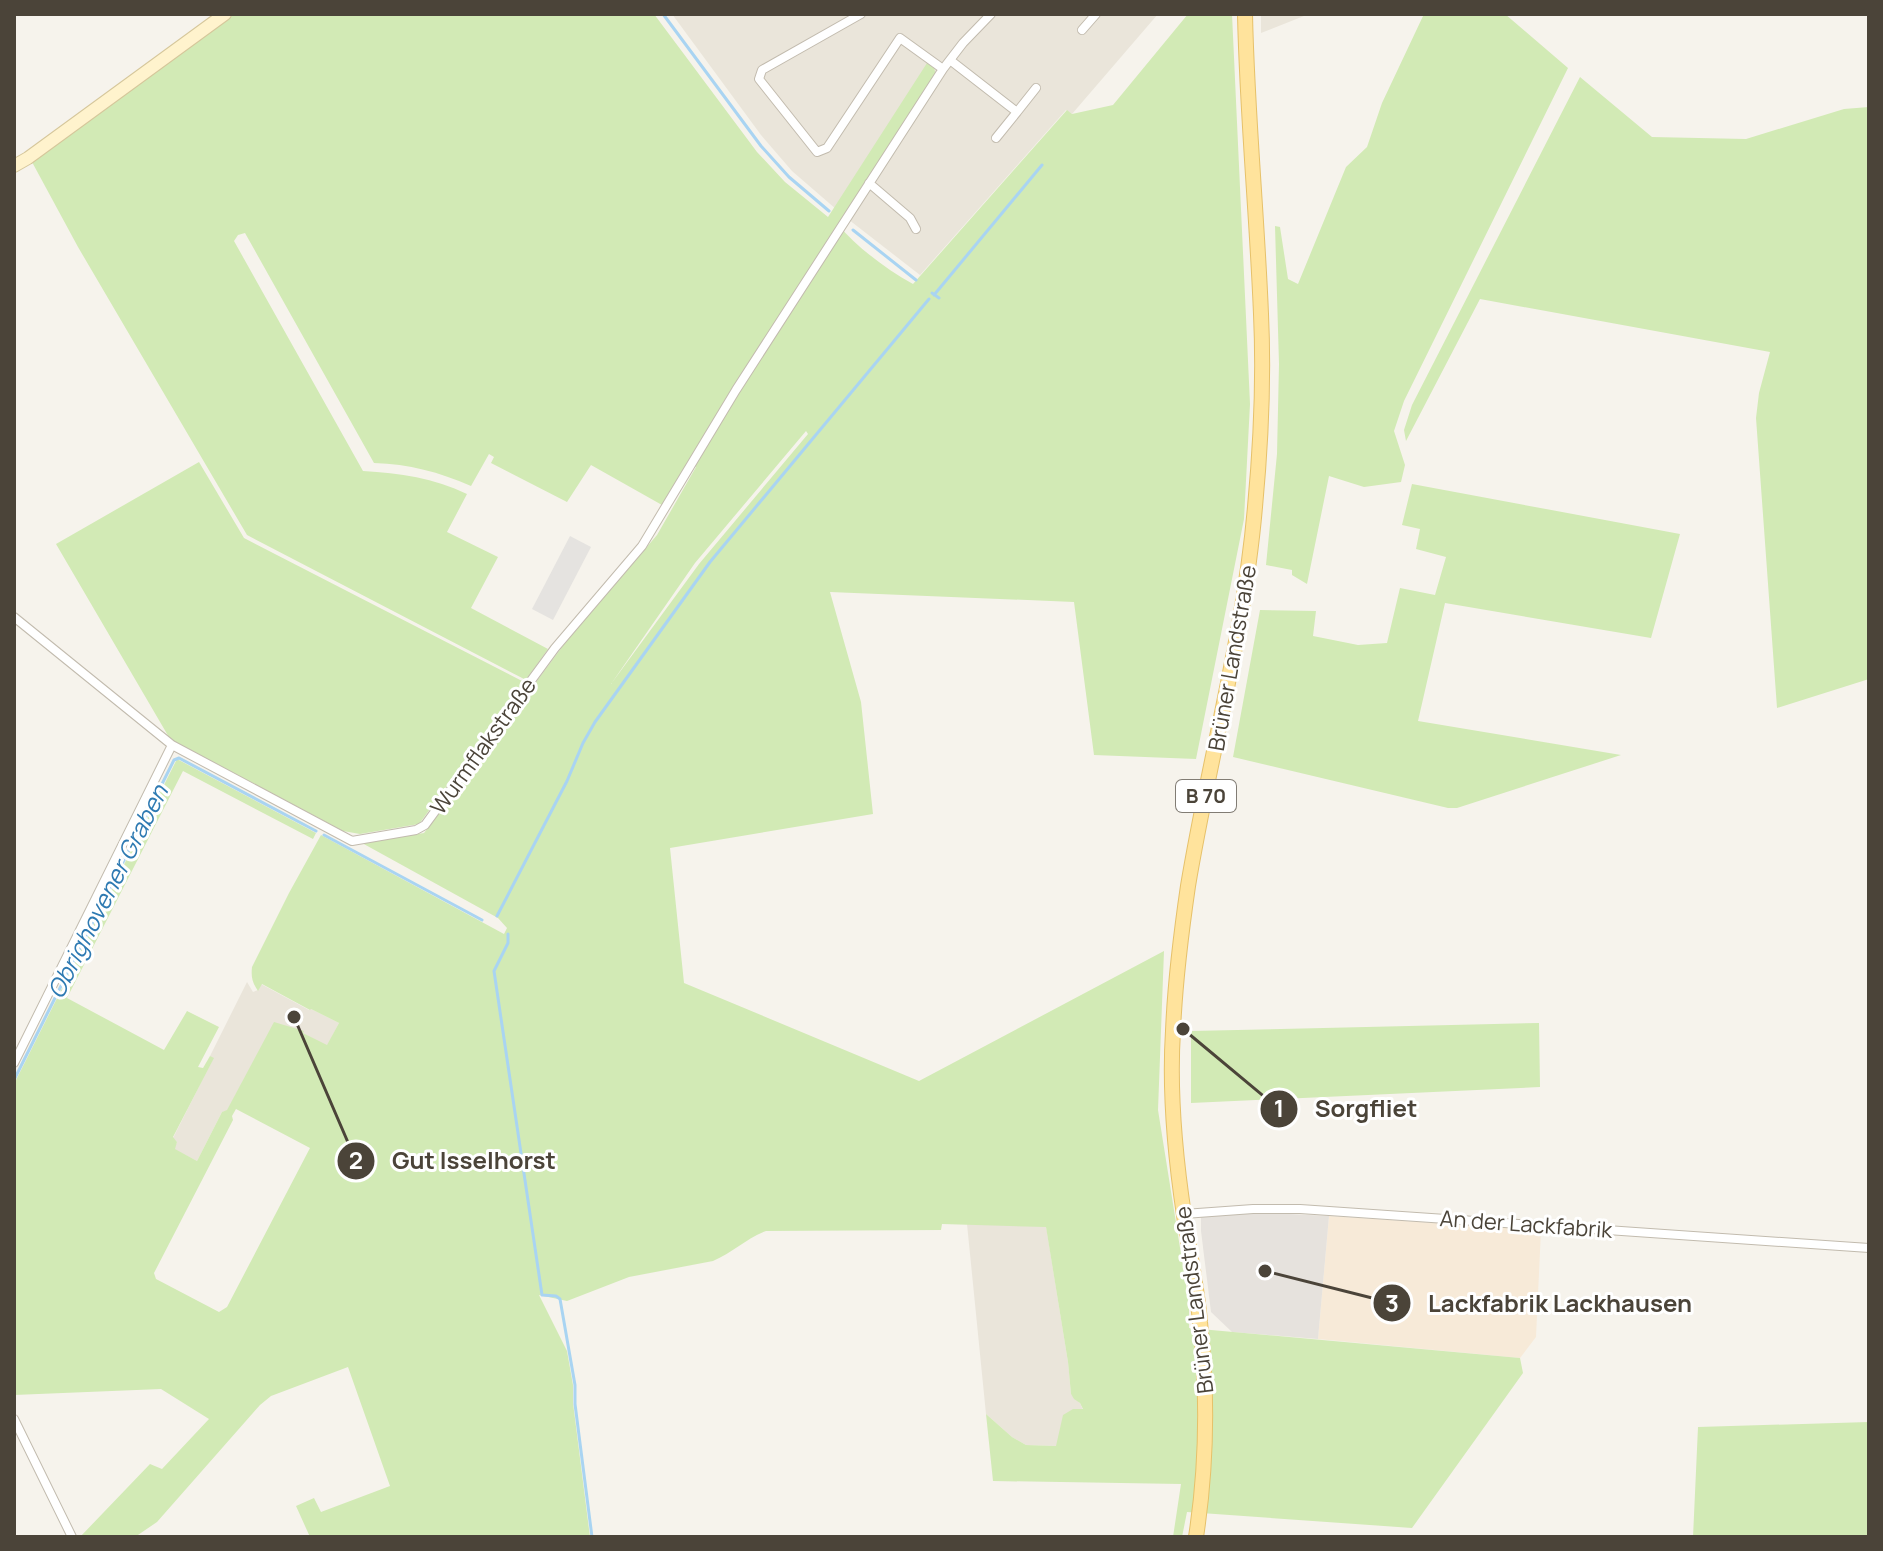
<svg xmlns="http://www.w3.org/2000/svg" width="1883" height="1551" viewBox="0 0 1883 1551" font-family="Manrope,sans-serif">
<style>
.residential{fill:#eae5da}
.commercial{fill:#f7ead8}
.industrial{fill:#e6e2dd}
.green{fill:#d2eab5;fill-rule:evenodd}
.parking{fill:#e5e3e0}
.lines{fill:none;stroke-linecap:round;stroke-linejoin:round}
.stream{stroke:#a9d4f2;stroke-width:3}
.street-casing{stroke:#c2bbae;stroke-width:10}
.secondary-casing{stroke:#d6c79b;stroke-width:14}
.primary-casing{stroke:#e6c16a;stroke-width:16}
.street{stroke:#fff;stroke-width:8}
.secondary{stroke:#fff3cd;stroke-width:12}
.primary{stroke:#ffe39c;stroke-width:14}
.labels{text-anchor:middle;stroke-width:6;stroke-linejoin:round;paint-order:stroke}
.shield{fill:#fff;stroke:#817c74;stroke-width:2}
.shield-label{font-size:20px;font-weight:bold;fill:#4b4439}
.street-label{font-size:22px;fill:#4b4439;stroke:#fff}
.water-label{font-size:24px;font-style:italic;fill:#2e7ab2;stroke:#fff}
.leader{fill:none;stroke:#4b4439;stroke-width:3}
.callout-dot{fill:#4b4439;stroke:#fff;stroke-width:3}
.mark-label{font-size:24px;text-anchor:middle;font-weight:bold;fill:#fff}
.callout-label{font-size:24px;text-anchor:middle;font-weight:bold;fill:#4b4439;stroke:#fff;stroke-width:6;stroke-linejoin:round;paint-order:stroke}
</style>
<rect width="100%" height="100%" fill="#f6f3ec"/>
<path class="residential" d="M672,14H1158L1072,114L1066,110L920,275L844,216L792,171L761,135Z
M1261,14H1309L1261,33Z
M247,982L253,992L258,990L261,984L309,1010L311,1009L339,1023L327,1046L303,1033L271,1029L227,1111L222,1112L197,1161L174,1149L177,1142L173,1138L213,1059L210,1056Z
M967,1224L1046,1226L1068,1362L1071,1394L1080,1403L1083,1410L1057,1446L1026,1445L1012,1437L986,1414Z"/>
<path class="commercial" d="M1329,1216L1541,1230L1536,1337L1520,1358L1318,1339Z"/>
<path class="industrial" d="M1268,1213L1329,1216L1318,1339L1232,1332L1211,1312L1201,1231V1216Z"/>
<path class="green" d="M234,14H654L757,152L785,182L828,217L927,63L934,68L936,75L838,225C858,248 886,269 913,284L1067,110L1072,114L1113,105L1188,14H1232L1250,404L1244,519L1196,759L1094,755L1074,602L830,592L861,702L873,814L670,848L684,983L919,1081L1164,951L1158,1110L1189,1304V1328L1520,1358L1523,1373L1412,1528L1187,1512L1182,1537H1173L1181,1484L993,1481L986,1414L1012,1437L1026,1445L1056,1446L1063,1415L1073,1409H1083L1080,1403L1074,1399L1071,1394L1068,1362L1046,1227L942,1224L941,1230L766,1231C747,1238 732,1253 713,1261L629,1277L567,1301L539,1295L567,1351L573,1385V1403L590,1537H310L296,1506L314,1498L321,1512L390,1486L348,1367L271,1396L260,1405L157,1522L135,1537H80L150,1464L162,1469L209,1419L161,1389L14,1395V1084L177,759L316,833L313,839L183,771L67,998L164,1050L187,1011L219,1027L198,1067L203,1068L210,1056L214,1058L173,1137L177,1142L175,1149L197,1161L222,1112L227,1110L274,1022L304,1031L303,1033L327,1045L339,1023L311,1009L310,1010L262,984L258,991C252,982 251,977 252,967L289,893L321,835L504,934L507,928L498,918L362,843L424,833L565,643L657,535L696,467L687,463L662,505L591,465L567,502L491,463L494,457L489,454L471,486C439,472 409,464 374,463L245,233L238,235L234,241L363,471C400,473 434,478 467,494L447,532L498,557L471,608L548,649L526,680L247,535L78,247L32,162ZM806,431L808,434L699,564L611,684L695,563ZM236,1109L310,1148L227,1307L219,1312L156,1279L154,1273L233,1120L232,1116Z
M1424,14H1505L1568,68L1404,401L1394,431L1405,465L1401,482L1364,487L1329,476L1307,584L1292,575V570L1266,565L1277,454L1279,364L1275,226L1280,227L1288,279L1298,284L1346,167L1367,147L1382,103Z
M1580,77L1652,137L1746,139L1844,109L1869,107V679L1777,708L1756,418L1759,393L1770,352L1480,299L1406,441L1404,430L1412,405Z
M199,462L244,538L524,682L419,824L360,834L343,831L170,739L56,544Z
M1412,484L1680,534L1651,638L1445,603L1418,721L1621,755L1457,808H1448L1233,757L1260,610L1316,611L1313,636L1358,645L1387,643L1400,588L1435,595L1446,557L1416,549L1420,529L1402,525Z
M1539,1023L1540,1087L1191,1103V1031Z
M1869,1422V1537H1693L1698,1427Z"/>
<path class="parking" d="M570,536L591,547L553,620L532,609Z"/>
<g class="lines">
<path class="stream" d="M663,14L761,146L789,177L829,211
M853,230L916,280
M932,293L939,298
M934,295L1042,165
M324,835L482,920
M497,916L567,781L583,743L595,722L710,562L929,299
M508,934V943L494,971L542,1295L556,1296L560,1299L575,1385V1404L592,1537
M14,1080L174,760L179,758L316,831"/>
<defs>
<path id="street" d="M861,14L762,70L759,79L817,152L827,148L900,38L943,69
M1082,30L1096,14
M950,60L1017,112L996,138
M1017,112L1036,88
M869,183L910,218L916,229
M14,617L172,745
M14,1063L172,745L352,841L416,830L425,825L555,648L642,546L736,390L943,69L963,43L991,14
M1184,1214L1253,1209H1300L1869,1248
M14,1419L72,1537"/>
<path id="secondary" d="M14,166L28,158L225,14"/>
<path id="primary" d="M1196,1537C1207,1465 1208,1395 1200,1322C1197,1286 1189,1251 1184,1215C1175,1155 1169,1093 1173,1031C1175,982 1181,934 1188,886C1209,759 1244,635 1255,507C1261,443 1264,378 1261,314C1257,214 1247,114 1245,14"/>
</defs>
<use href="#street" class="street-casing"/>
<use href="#secondary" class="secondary-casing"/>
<use href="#primary" class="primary-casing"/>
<use href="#street" class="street"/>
<use href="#secondary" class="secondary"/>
<use href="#primary" class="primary"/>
</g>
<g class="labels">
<rect class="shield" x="1176" y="780" width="60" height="32" rx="6"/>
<g class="shield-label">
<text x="1206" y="803">B 70</text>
</g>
<g class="street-label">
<text transform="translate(1232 658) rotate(-80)" y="8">Brüner Landstraße</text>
<text transform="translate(483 746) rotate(-54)" y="8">Wurmflakstraße</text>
<text transform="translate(1526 1224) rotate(4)" y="8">An der Lackfabrik</text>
<text transform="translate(1194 1300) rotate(-97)" y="8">Brüner Landstraße</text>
</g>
<g class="water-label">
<text transform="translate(108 892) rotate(-63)" y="8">Obrighovener Graben</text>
</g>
</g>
<path class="leader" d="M1183 1029L1279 1109M294 1017L356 1161M1265 1271L1392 1303"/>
<g class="callout-dot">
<circle cx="1183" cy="1029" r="8"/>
<circle cx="294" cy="1017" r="8"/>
<circle cx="1265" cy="1271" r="8"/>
<circle cx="1279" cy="1109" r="20"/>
<circle cx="356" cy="1161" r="20"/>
<circle cx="1392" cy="1303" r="20"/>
</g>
<g class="mark-label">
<text x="1279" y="1117">1</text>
<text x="356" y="1169">2</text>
<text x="1392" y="1312">3</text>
</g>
<g class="callout-label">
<text x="1366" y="1117">Sorgfliet</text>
<text x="474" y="1169">Gut Isselhorst</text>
<text x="1560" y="1312">Lackfabrik Lackhausen</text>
</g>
<rect width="1883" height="1551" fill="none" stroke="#4b4439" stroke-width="32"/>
</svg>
